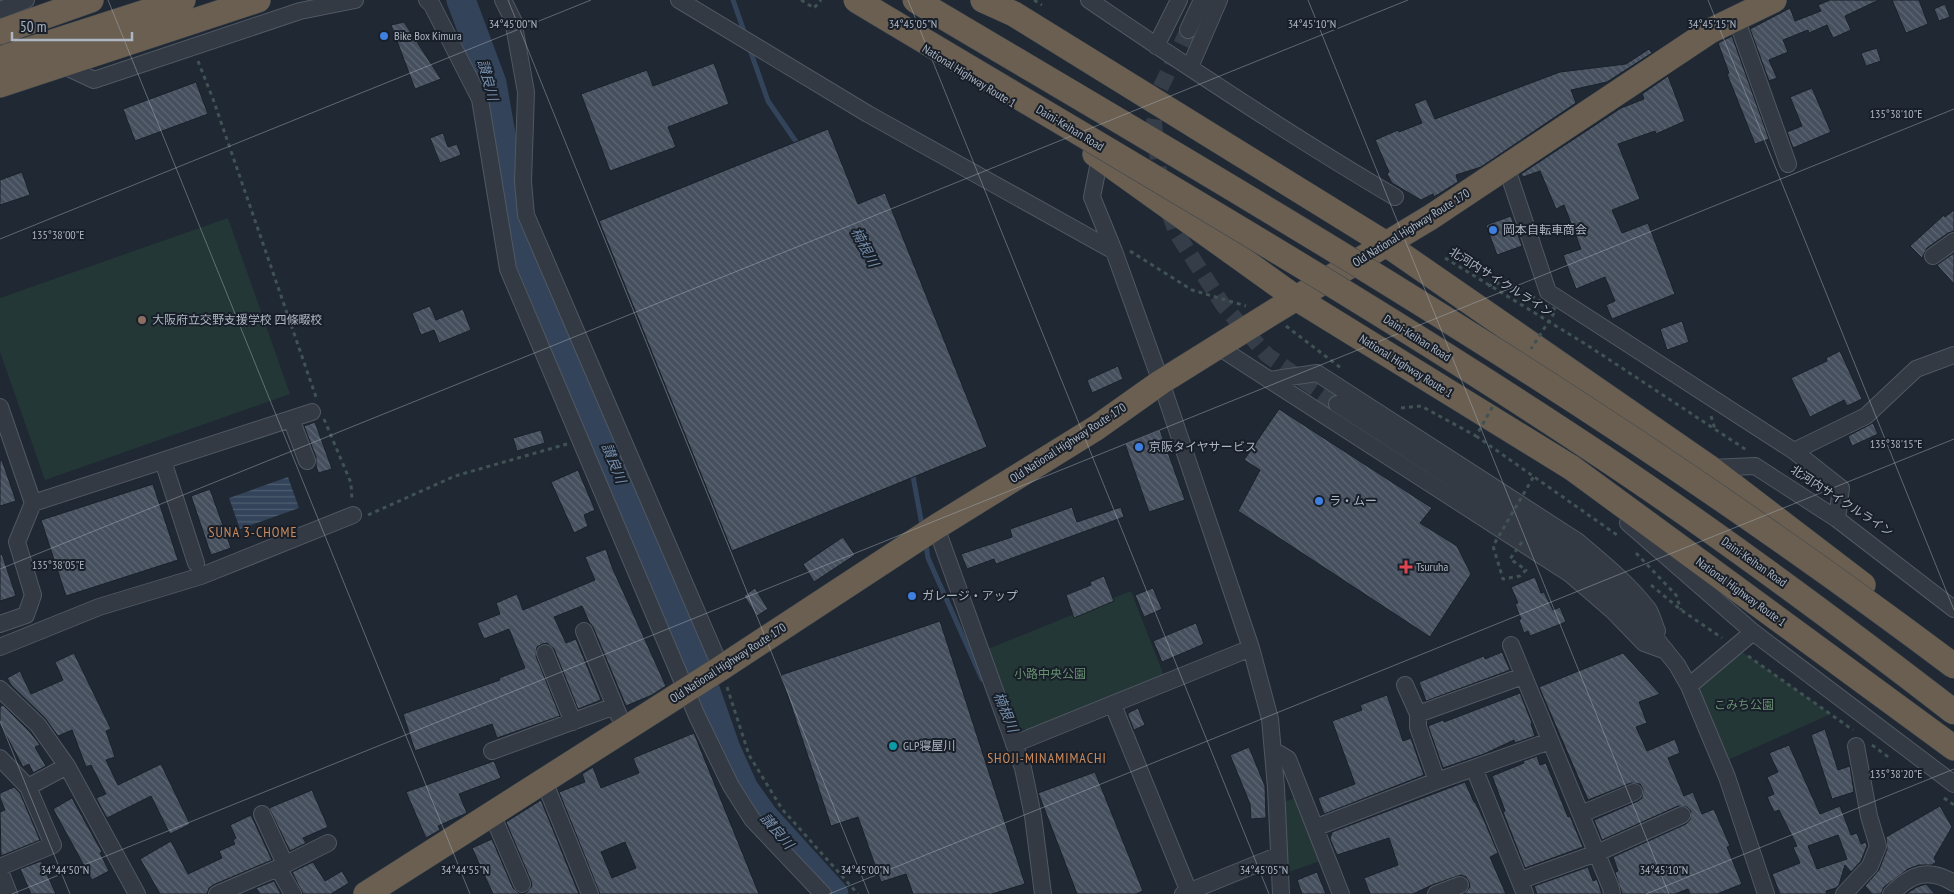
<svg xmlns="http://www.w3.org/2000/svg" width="1954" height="894" viewBox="0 0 1954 894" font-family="'PT Sans Narrow','Noto Sans JP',sans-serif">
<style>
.park{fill:#243737}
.water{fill:url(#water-rules)}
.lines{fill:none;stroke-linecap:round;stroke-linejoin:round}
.stream{stroke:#33445a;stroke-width:5}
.river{stroke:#33445a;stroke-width:29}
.building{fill:url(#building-back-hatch);stroke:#1a212b;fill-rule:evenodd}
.minor-tunnel{stroke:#343d48;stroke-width:16;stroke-dasharray:16 8;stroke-linecap:butt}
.minor-casing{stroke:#505863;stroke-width:18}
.highway-casing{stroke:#3d454f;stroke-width:26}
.path{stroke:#415254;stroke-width:3;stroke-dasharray:4 4;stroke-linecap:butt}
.minor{stroke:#333a44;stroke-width:16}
.highway{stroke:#6a5f50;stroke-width:25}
.highway-bridge-casing{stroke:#3d454f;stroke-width:26;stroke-linecap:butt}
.path-bridge{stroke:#415254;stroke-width:3;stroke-dasharray:4 4;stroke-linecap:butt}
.highway-bridge{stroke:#6a5f50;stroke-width:25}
.ticks{fill:none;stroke:#acb5c2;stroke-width:1;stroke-opacity:0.45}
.shop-dot{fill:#3f7fe0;stroke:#181f29;stroke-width:2}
.education-dot{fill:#8d6e63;stroke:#181f29;stroke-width:2}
.health-dot{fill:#e0444e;stroke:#181f29;stroke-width:2}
.culture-dot{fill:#0f9aa8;stroke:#181f29;stroke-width:2}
.labels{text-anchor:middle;stroke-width:4;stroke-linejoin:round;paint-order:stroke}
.poi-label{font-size:12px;fill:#acb5c2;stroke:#181f29;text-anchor:start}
.street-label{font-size:12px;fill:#acb5c2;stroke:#181f29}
.park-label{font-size:12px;fill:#66906f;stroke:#181f29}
.water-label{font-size:14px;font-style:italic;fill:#758da9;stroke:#181f29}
.neighbourhood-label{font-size:14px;letter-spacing:1px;fill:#cc8b5d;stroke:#181f29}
.ticks-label{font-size:12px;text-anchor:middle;fill:#acb5c2;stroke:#181f29;stroke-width:4;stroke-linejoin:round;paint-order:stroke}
</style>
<defs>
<pattern id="water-rules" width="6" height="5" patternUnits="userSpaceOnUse" patternTransform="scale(1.25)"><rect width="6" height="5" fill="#33445a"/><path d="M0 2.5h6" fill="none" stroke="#4e5d70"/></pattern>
<pattern id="building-back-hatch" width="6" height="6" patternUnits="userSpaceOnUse" patternTransform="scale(1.25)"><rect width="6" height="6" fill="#464f5d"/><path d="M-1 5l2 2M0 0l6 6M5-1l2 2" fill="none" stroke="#5e6673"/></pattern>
</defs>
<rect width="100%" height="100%" fill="#1f2833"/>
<path class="park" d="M228,218L290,394L45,480L0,352V298Z
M1131,591L1164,676L1031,731L1020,728L988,649Z
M1735,647L1831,714L1721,763L1689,686Z
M1298,797L1323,860L1289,872L1284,802Z"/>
<path class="water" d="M288,477L299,508L240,529L229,498Z"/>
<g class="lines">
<path class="stream" d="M733,0L745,34
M749,47L768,101L799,146
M912,471L922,525
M926,545L928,558L982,679"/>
<path class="river" d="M461,0L492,83L502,140L510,202L519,234L695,660L726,749L744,789L764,817L834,894"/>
</g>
<path class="building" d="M1830,0H1879L1845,16L1851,30L1833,38L1827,25L1809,33L1808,30L1783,40L1788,52L1769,60L1777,78L1769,81L1750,29L1790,8L1795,21L1821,11L1818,5Z
M1892,0H1919L1928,24L1906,33Z
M1945,4L1950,17L1939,21L1934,9Z
M404,22L441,79L415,89L391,25Z
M1732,36L1769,139L1755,144L1727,74L1729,73L1718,43Z
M1877,48L1881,61L1866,66L1861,53Z
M1649,49L1652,53L1607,82L1571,90L1576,103L1481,167L1456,175L1458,182L1434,197L1433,194L1421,200L1392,183L1387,174L1389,172L1375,140L1398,130L1399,132L1422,123L1414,104L1426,99L1435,119L1560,72L1626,64Z
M714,63L729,104L668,127L676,147L610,171L581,94L647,70L653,86Z
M1668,76L1685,121L1656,134L1655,131L1618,144L1640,199L1612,210L1622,233L1648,223L1675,294L1612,319L1606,305L1615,301L1605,277L1576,289L1563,255L1581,249L1564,205L1556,209L1540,171L1523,177L1521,174L1621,108L1644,99L1642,94Z
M196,82L208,114L135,141L123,109Z
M1812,88L1831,132L1793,148L1787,132L1802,126L1790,97Z
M828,129L858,204L885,193L987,447L732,551L599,221Z
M443,133L448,147L457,144L461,155L440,163L430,138Z
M22,172L30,195L0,205V180Z
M1954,210V231L1948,233L1927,248L1922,258L1910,246L1944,215L1945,217Z
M1511,216L1522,246L1497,255L1486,225Z
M1954,253V284L1937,265Z
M430,306L436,320L463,309L471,330L439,343L434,330L421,335L412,313Z
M1682,321L1689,342L1667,350L1660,329Z
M1840,351L1862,399L1847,406L1844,400L1810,417L1791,378L1827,361L1826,358Z
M1118,366L1123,379L1092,393L1087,380Z
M1279,409L1432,508L1420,523L1457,546L1471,574L1430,637L1238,511L1260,470L1244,460Z
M315,422L332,469L318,473L316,465V457L304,426Z
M1873,423L1878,434L1852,446L1848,436Z
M541,430L545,443L517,451L513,438Z
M1160,430L1185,500L1149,512L1125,444Z
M2,460L16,501L0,506V461Z
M578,470L595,510L584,515L588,526L574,533L551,482Z
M153,484L178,560L66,596L41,520Z
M210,489L231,548L211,555L191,496Z
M1072,507L1077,522L1121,507L1124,517L996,564L994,559L967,569L961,554L1012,537L1010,529Z
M843,537L855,555L814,582L803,564Z
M606,549L612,567L666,686L652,695L626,706L593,627L589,622L582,606L554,617L566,643L576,639L601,700L578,709L554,649L547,643L542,644L537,647L536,656L560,716L497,738L492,724L415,751L403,714L500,680L499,678L525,668L509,629L484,639L477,623L500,614L496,603L517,594L523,610L595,580L585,557Z
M2,554L16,596L0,601V555Z
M1104,576L1114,601L1074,618L1066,595L1091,585L1090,582Z
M1535,577L1541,593L1544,592L1553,610L1560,607L1566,622L1530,636L1528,631L1524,633L1519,620L1521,619L1515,604L1518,603L1511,587Z
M755,588L768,609L757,616L744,596Z
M1153,588L1162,609L1144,617L1135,595Z
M940,621L1025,884L992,894H913L906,874L881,882L858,817L831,826L781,675Z
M1196,623L1204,644L1162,662L1153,641Z
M1502,652L1510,670L1426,701L1419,682L1484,656L1485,659Z
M74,653L111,729L106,731L115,757L106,760L118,785L161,764L190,824L170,834L151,796L107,818L96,798L106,794L91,765L86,767L72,730L58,736L45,718L11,685L7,678L20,671L31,694L63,680L55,662Z
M1623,653L1660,694L1639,702L1647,723L1636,727L1647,751L1675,739L1680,753L1668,758L1684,796L1693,792L1702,814L1714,809L1730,846L1727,847L1742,884L1717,894H1690L1688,889L1675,894H1622L1615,872L1618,871L1613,857L1686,824L1690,820L1691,811L1687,807L1678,806L1602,840L1594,820L1638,801L1642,798L1643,789L1640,784L1631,783L1588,800L1539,687Z
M1520,693L1532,723L1531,724L1535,736L1515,743L1514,740L1484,754L1443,768L1428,726L1443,720L1444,722Z
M1387,695L1403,741L1411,738L1424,775L1324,814L1318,798L1355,784L1332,721L1362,710L1360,705Z
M3,705L30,732L40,745L35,747L46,766L33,773L29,764L23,767L0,724V707Z
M1138,708L1145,725L1134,730L1128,715V713Z
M1825,729L1838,770L1850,766L1854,792L1832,799L1811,735Z
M694,733L759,894H600L559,792L585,782L582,774L593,767L601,788L639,773L633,758ZM625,842L636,868L612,878L601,852Z
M1789,745L1820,814L1840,806L1851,835L1857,833L1861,844L1866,842L1867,846L1861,861L1851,872L1845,865L1839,885L1836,888L1826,891L1827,894H1780L1772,874L1800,863L1793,847L1797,846L1779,810L1774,812L1767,797L1774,794L1767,777L1778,772L1769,753ZM1838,835L1847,859L1817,869L1808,846Z
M1249,747L1265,786L1266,818L1251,819L1250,804L1230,755Z
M1537,756L1540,765L1546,763L1568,817L1570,816L1583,847L1525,868L1503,812L1505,811L1492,776L1524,763L1523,761Z
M494,761L501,778L459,794L467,813L438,826L440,830L426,838L406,792Z
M1095,772L1143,891L1136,894H1077L1039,795L1038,793Z
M1465,782L1474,802H1475L1484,820L1498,853L1490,857L1506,894H1464L1470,887L1469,882L1466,877L1461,875L1432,885L1413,894H1370L1364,878L1398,865L1389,838L1337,855L1330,839L1332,832Z
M14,787L20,793L40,840L1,856L0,812L5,810L0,798V793Z
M312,790L328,827L303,838L306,843L290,851L269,808Z
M72,798L102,852L100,853L109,871L92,880L53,809Z
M541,800L579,894H493L472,848L492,839L513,888L520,894L526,893L532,886L531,881L506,822Z
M1940,806L1952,827L1934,858L1936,862L1932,865H1919L1908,869L1884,887L1881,894H1872L1865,886L1879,870L1887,849L1886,837Z
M251,815L272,860L213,885L209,888L207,894H160L140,859L171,841L188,874L222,858L219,851L235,844L233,840L236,838L230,825Z
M41,861L56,894H31L20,869Z
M313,862L325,881L342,871L349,883L331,894H303L292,872Z
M1588,867L1593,881L1597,879L1602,894H1537L1534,886Z
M1317,872L1326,894H1302L1297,880Z
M274,881L281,894H260L256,888Z
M1926,884L1935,894H1906L1917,887Z"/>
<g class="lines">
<path class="minor-tunnel" d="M1188,30L1159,91L1154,123L1161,192L1177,234L1223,305L1267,355L1337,404"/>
<defs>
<path id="minor" d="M427,0L432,5L480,99L508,269L697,716L731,786L752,819L823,894
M503,0L513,20L526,92L523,182L526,215L721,668
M679,0L868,114L1114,251
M1089,0C1189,68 1291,136 1395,197
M0,10L26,0
M1736,18L1788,164
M1188,30L1202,0
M1156,46L1179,0
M62,65L94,80L300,11L355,0
M1190,67L1219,0
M1100,157L1092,197L1114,251L1161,382L1251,648L1270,719L1276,787L1281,894
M1506,166L1548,292L1794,451L1841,488L1837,519
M1933,256L1954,241
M1217,346L1570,574L1613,611L1644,643L1666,651
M1269,380L1317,373L1577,541C1602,562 1628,583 1648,609C1652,615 1654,624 1657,631
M1337,404L1579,561L1633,610L1677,665L1689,686L1727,777L1766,894
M0,407L33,503L17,542L33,595L26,615L0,624
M291,419L307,461
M1794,451L1866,416L1916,369L1954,355
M163,461L196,563
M1710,468L1755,466L1837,519L1954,609
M33,503L312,412
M1628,523L1753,632L1954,784
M936,527L1023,768L1033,816L1043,894
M584,631L619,716
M1511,645L1611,888L1612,894
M0,647L99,607L201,576L353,515
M545,653L573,722
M1405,685L1418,714V727L1437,781
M1689,686L1753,632
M0,689L38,725L67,766
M1113,705L1189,892
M1418,714L1523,676
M1014,744L1251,648
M1273,750L1288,759L1341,894
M492,751L615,706
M0,758L28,787L53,845L0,867
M1474,768L1525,894
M544,781L590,894
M28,787L67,766L137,894
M262,814L285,864
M492,814L522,884
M1581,814L1634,792
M1317,827L1437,781L1550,741
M0,871L9,894
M1521,880L1597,853L1682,815
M217,894L278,868
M293,894L278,868L328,843
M1183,894L1279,855
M1436,894L1460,885
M1844,894L1870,866L1878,846L1869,816L1856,746
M1891,894C1911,874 1928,867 1954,883"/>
<path id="highway" d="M983,0L1014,14L1386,244L1710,468L1863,585
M0,32L91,0
M0,59L183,0
M0,85L258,0
M1095,154L1296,298L1572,468L1954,748
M366,894L721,668L936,527L1096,428L1161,382L1270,314L1431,217L1710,31L1774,0"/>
</defs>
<use href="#minor" class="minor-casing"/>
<use href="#highway" class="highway-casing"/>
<path class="path" d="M801,0L814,8L821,0
M1034,0L1042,5
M198,61L213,99L316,397
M1130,251L1192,290L1246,306
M1445,258L1587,345L1748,451
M1286,326L1341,368
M1711,416L1715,429
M324,419L351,483L352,500
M1476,436L1617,535
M368,515L455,476L567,444
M1636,553L1676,595L1681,610
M1651,585L1681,610L1722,638
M1748,656L1853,730
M727,687L749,755L782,809L858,894
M1872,745L1891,759
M1944,798L1954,805"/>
<use href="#minor" class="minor"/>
<use href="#highway" class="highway"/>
<defs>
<path id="highway-bridge" d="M856,0C1106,150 1360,295 1603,457C1723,537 1840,624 1954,712
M915,0C1100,110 1286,218 1468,333C1634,437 1797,548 1954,666"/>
</defs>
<use href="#highway-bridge" class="highway-bridge-casing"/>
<path class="path-bridge" d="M1488,286L1506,281L1556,310L1531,349
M1401,408L1421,406L1476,436L1493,406
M1522,542L1510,559L1526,570L1520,576L1503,579L1493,546L1534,476"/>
<use href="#highway-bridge" class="highway-bridge"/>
</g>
<path class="ticks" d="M108,0L470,894M508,0L869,894M908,0L1269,894M1308,0L1669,894M1708,0L1954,610M0,239L591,0M0,569L1408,0M0,721L70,894M12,894L1954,109M829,894L1954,439M1646,894L1954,769"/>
<g class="shop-dot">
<circle cx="384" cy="36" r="5"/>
<circle cx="1493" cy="230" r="5"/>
<circle cx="1139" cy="447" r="5"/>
<circle cx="1319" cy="501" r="5"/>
<circle cx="912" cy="596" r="5"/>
</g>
<circle class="education-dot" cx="142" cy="320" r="5"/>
<path class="health-dot" d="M1403.5 559.5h5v5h5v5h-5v5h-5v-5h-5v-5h5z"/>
<circle class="culture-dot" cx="893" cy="746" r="5"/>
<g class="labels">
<g class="poi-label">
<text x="394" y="40">Bike Box Kimura</text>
<text x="1503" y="234">岡本自転車商会</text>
<text x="152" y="324">大阪府立交野支援学校 四條畷校</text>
<text x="1149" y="451">京阪タイヤサービス</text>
<text x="1329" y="505">ラ・ムー</text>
<text x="1416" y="571">Tsuruha</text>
<text x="922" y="600">ガレージ・アップ</text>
<text x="903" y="750">GLP寝屋川</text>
</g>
<g class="street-label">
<text transform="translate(969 76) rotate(32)" y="4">National Highway Route 1</text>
<text transform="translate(1070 128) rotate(31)" y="4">Daini-Keihan Road</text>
<text transform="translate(1411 228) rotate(-32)" y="4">Old National Highway Route 170</text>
<text transform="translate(1501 282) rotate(32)" y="4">北河内サイクルライン</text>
<text transform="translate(1417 338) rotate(32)" y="4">Daini-Keihan Road</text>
<text transform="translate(1406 366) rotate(32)" y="4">National Highway Route 1</text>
<text transform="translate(1068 443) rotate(-33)" y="4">Old National Highway Route 170</text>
<text transform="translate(1842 501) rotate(33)" y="4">北河内サイクルライン</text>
<text transform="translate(1754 562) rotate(35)" y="4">Daini-Keihan Road</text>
<text transform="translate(1741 592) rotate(36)" y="4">National Highway Route 1</text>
<text transform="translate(728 663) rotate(-33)" y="4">Old National Highway Route 170</text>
</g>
<g class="park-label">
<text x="1050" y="678">小路中央公園</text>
<text x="1744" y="709">こみち公園</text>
</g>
<g class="water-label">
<text transform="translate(488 80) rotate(75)" y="5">讃良川</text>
<text transform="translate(865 247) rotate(62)" y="5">楠根川</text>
<text transform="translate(614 463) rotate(68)" y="5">讃良川</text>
<text transform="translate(1006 712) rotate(68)" y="5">楠根川</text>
<text transform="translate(777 831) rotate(49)" y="5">讃良川</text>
</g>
<g class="neighbourhood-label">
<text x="253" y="537">SUNA 3-CHOME</text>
<text x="1047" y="763">SHOJI-MINAMIMACHI</text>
</g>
</g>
<g class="ticks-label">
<text x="513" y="28">34°45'00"N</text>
<text x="913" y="28">34°45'05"N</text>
<text x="1312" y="28">34°45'10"N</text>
<text x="1712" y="28">34°45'15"N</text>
<text x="1896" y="118">135°38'10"E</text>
<text x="58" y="239">135°38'00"E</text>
<text x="1896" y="448">135°38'15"E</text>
<text x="58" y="569">135°38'05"E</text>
<text x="1896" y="778">135°38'20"E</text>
<text x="65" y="874">34°44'50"N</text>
<text x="465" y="874">34°44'55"N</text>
<text x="865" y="874">34°45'00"N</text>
<text x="1264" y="874">34°45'05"N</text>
<text x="1664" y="874">34°45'10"N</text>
</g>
<path d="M12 32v8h120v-8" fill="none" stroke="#acb5c2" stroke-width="2.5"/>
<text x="20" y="32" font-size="15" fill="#acb5c2" stroke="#181f29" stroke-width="4" paint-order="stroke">50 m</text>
</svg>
